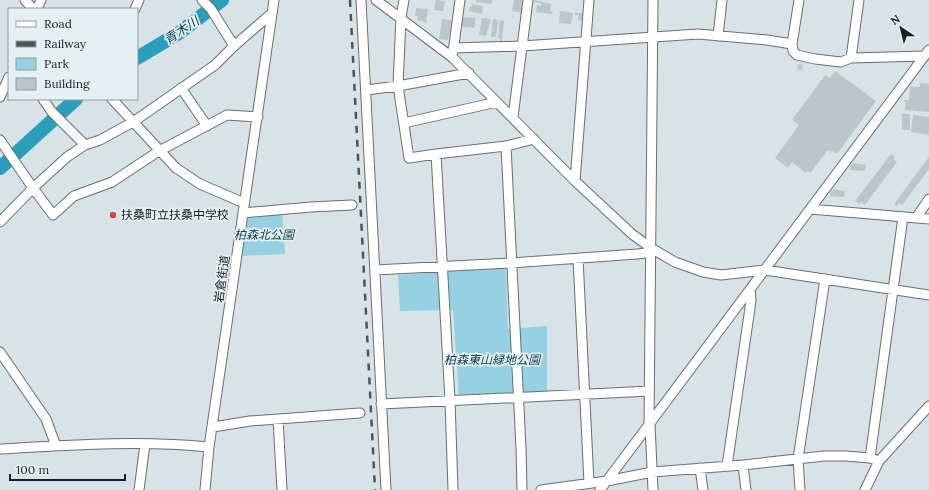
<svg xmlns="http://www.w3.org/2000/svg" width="929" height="490" viewBox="0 0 929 490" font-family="Lora,'Noto Sans JP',serif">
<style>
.green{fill:#96d1e3}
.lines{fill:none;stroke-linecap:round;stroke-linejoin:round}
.river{stroke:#299fbb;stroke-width:14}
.building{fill:#bbc6ca}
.minor-casing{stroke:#657073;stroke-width:11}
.minor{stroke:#fff;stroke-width:9}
.rail{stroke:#4e5456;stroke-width:2.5;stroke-dasharray:7 7;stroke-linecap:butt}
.poi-dot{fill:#d34345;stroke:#e4f0f4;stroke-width:1.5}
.labels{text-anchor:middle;stroke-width:3.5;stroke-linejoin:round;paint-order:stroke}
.poi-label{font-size:12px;fill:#191d1e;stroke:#e4f0f4;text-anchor:start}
.park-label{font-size:12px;font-style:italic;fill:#11424e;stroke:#e4f0f4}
.street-label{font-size:12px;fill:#191d1e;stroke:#e4f0f4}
.water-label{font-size:13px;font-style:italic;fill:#083c48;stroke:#e4f0f4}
</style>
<rect width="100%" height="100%" fill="#d7e3e6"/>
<path class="green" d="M282,211L285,254L241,256L247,215Z
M506,267L508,329L547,326V393L459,398L453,310L400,311L398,275Z"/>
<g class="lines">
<path class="river" d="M137,58L179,33L222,0
M0,168L76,99"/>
</g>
<path class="building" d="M436,0L445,1L443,11L434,10Z
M476,0H492V3L490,4L476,2Z
M514,0H524L523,13L512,11Z
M534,0L551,4L550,11H553L552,14L536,12L537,5L541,6V3L534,2Z
M472,4L483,6L482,14L469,11L470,7H472Z
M416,8L428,9L426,23L417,20L418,16H415Z
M560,11L573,13L571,24L559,23Z
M575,12L586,14L585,21L578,20L579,15H575Z
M460,17L476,18L474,28L468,27L467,28L459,25Z
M482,18L491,19L486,36L479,35Z
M442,19L451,20L450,35L449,34L448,40L439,39Z
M493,19L498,20L496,37H491Z
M500,20L504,21L502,41H500V38H498Z
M798,64L803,65L802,70L797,69Z
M835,71L876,101L837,154L832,151L831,152L828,150L810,173L808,171L806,173L792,162L788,168L775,158L799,125L792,120L825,75L830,78Z
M920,83L929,84V112L905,110L906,102H904V100H909L910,86L920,87Z
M902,114H910V130H902Z
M913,115L929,117V135L911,132Z
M891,154L895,157L893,159L897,162L865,205L861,202L860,204L855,201Z
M929,157V169L902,205L899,203L897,206L894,204Z
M853,163L866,165L865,171L850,170L851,164H853Z
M833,189L845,191L844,197L830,196L831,191H833Z"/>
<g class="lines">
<defs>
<path id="minor" d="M25,0L33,9
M202,0L211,9L234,46L272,13
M361,0L386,490
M376,0L453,58L575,181L632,234L651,248L675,262L703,272L721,275L765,270L929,295
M404,0L401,17L398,86L409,158L436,154
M799,0L792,44L793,51L797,55L815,59L841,62L851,58L924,56
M37,9L41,0
M135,9L139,0
M718,36L722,0
M453,48L522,46L698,34L767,40L792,44
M453,52L460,0
M851,58L859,0
M181,88L207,126
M366,90L398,86L469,73
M0,97L9,77
M43,99L52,112L85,145
M112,99L176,168L200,184L244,203
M513,117L528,0
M404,123L497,102
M0,140L33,188L53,215L74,196L112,182L159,151L227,115L258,117
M506,146L521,448L522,490
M575,181L589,0
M810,209L929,219
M243,213L311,207L352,205
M916,218L929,199
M0,222L33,188L67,157L85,145L100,140L133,122L215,65L234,46
M578,258L589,483
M375,270L511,263L637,254L646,253L651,248
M0,352L46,419L56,446
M381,404C471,400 560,396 649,391
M278,419L282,490
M650,424L653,490
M649,425L653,0
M213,427L250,421L360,413
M0,449C69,445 140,440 209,447
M870,458L879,461L929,406
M743,465L746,490
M727,466L751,301L750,289
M700,468L703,490
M139,490L145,444
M205,490L209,447L274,0
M453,490L450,400L436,154L506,146L534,139
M541,490L607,481L652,472L743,465L824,456H846L870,458L903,217
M600,490L929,50
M800,490L798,459L825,279
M865,490L879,461"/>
</defs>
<use href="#minor" class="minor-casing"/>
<use href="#minor" class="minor"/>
<path class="rail" d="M350,0L375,490"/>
</g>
<circle class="poi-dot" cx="113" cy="215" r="4"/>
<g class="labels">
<g class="poi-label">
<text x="121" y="219">扶桑町立扶桑中学校</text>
</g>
<g class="park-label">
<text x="264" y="239">柏森北公園</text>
<text x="492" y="364">柏森東山緑地公園</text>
</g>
<g class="street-label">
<text transform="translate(222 279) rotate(-82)" y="4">岩倉街道</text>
</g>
<g class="water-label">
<text transform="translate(181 30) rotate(-34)" y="5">青木川</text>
</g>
</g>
<rect x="8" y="8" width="130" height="92" fill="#e4f0f4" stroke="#939c9e"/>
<rect x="16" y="21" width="20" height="6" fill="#ffffff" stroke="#939c9e"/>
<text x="44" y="28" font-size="12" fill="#191d1e">Road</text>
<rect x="16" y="41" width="20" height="6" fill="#4e5456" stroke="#939c9e"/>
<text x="44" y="48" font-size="12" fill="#191d1e">Railway</text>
<rect x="16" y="58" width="20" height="12" fill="#96d1e3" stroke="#939c9e"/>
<text x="44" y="68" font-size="12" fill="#191d1e">Park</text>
<rect x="16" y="78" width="20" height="12" fill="#bbc6ca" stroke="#939c9e"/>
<text x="44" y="88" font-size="12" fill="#191d1e">Building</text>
<g transform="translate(901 28) rotate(325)" stroke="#e4f0f4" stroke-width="3" paint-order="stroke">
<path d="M0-3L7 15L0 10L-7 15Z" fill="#191d1e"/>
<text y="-6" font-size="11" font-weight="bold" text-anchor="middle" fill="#191d1e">N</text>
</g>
<path d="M10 474v6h115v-6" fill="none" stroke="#191d1e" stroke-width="2"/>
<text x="16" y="474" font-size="12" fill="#191d1e" stroke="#e4f0f4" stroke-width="3" paint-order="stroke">100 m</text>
</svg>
